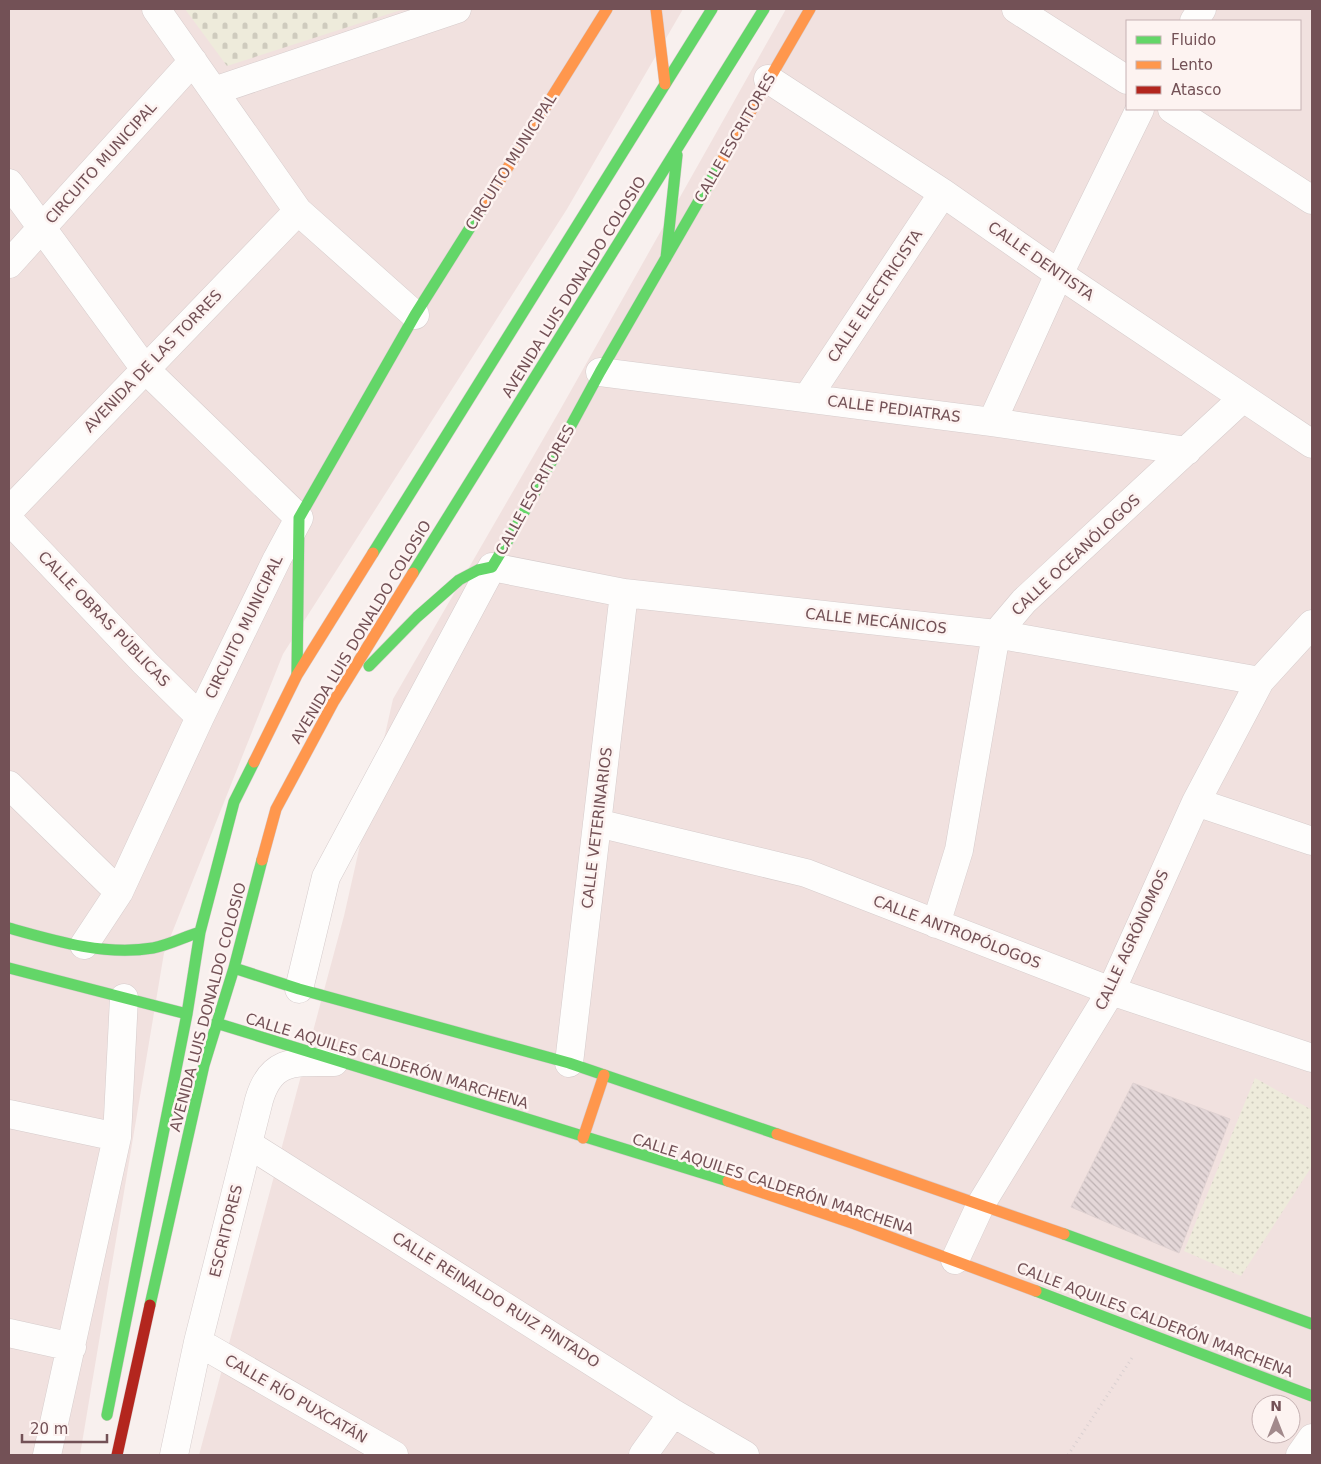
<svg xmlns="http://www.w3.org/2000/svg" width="1321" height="1464" viewBox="0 0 1321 1464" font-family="'DejaVu Sans',sans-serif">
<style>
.residential{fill:#f1e1df;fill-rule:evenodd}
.grass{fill:url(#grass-dots)}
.cemetery{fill:url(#cemetery-stones)}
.building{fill:url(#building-back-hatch);stroke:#e0d2d2}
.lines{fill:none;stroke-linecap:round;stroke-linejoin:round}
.street-casing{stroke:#d6cccc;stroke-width:29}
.fast-casing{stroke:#d7cbcc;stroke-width:12}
.slow-casing{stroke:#d7cbcc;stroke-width:12}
.jam-casing{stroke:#d7cbcc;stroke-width:12}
.path{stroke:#dad0d1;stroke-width:3;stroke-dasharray:1 4;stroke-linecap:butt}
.street{stroke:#fefdfc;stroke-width:28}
.fast{stroke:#63d668;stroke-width:11}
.slow{stroke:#ff974d;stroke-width:11}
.jam{stroke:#b3261e;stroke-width:11}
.labels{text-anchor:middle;stroke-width:5;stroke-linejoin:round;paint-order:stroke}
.street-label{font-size:15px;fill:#735156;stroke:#fdf3f1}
</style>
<defs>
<pattern id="grass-dots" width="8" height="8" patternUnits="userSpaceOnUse" patternTransform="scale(1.25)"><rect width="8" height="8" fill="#eeebdb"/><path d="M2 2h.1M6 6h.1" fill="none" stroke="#cfcbbe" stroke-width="1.8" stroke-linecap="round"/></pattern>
<pattern id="cemetery-stones" width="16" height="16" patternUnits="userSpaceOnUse" patternTransform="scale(1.25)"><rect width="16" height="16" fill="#eeebdb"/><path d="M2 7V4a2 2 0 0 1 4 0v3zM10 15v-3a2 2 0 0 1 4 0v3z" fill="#cfcbbe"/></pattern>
<pattern id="building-back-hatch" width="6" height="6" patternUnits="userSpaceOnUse" patternTransform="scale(1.25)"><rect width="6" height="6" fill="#e4d7d8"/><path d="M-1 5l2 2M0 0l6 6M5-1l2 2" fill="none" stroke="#bdb1b2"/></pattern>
</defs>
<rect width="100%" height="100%" fill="#f8f0ee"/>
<path class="residential" d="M9,9H683L567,209L283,654L164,953L80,1455H9Z
M786,9H1312V1455H199L344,916L393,699L560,410ZM1127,21H1300V109H1127ZM1261,1404H1291V1434H1261Z"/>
<path class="grass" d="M1255,1078L1312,1110V1166L1241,1276L1184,1251Z"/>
<path class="cemetery" d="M185,9H404L227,66Z"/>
<path class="building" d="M1133,1083L1230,1119L1179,1253L1071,1207Z"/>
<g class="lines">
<defs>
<path id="street" d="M156,9L298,211L415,315
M1016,9L1127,80
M1194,21L1202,9
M768,79L943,193L1059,274L1312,444
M214,91L457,9
M1172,109L1312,200
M9,183L145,369L299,518L277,559L200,717L119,892L84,945
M9,264L193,61
M600,372L992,422L1187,451
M807,398L943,193
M992,422L1059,274L1140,109
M9,511L298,211
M9,520L145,663L200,717
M9,785L119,892
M1196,802L1312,841
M597,823L806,873L1111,991L1312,1058
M936,924L959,850L996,634L1024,601L1243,398
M299,989L326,877L492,567L624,593L996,634L1260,681
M569,1063L624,593
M9,1114L117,1137
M248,1144L673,1413L745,1455
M955,1260L981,1204L1111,991L1196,802L1260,681L1312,624
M9,1333L72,1347
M198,1342L394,1455
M47,1455L117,1137L124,998
M174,1455L198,1342L259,1100C271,1058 296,1062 334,1062
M643,1455L673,1413
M1300,1455L1312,1438"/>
<path id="fast" d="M666,258L677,155
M299,518L415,315L485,204
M373,553L712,9
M492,567L516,527L600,372L723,159
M413,573L764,9
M369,666L417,617L459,580L478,570L492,567
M297,674L299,518
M9,928C55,941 105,956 153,948C169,945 184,937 200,932
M9,968L187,1014
M234,968L299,989L569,1063L777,1134
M216,1023L728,1181
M1064,1234L1312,1324
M1036,1291L1312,1396
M150,1305L204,1065L234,968L262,860
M107,1415L187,1014L200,932L234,802L254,762"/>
<path id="slow" d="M656,9L665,84
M723,159L810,9
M485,204L607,9
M254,762L297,675L373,553
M262,860L276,809L334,701L413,573
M777,1134L1064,1234
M583,1138L604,1075
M728,1181L855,1224L1036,1291"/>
<path id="jam" d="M117,1455L150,1305"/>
</defs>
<use href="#street" class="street-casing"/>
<use href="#fast" class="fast-casing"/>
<use href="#slow" class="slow-casing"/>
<use href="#jam" class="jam-casing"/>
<path class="path" d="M1068,1455L1132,1358"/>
<use href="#street" class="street"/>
<use href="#fast" class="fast"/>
<use href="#slow" class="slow"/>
<use href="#jam" class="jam"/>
</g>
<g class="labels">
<g class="street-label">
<text transform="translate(735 138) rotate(-60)" y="5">CALLE ESCRITORES</text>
<text transform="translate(511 162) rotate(-58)" y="5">CIRCUITO MUNICIPAL</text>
<text transform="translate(101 163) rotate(-48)" y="5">CIRCUITO MUNICIPAL</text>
<text transform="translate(1041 261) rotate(35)" y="5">CALLE DENTISTA</text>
<text transform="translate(574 287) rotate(-58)" y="5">AVENIDA LUIS DONALDO COLOSIO</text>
<text transform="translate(875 296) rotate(-56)" y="5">CALLE ELECTRICISTA</text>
<text transform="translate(153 361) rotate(-46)" y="5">AVENIDA DE LAS TORRES</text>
<text transform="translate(894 409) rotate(7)" y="5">CALLE PEDIATRAS</text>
<text transform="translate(535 490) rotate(-61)" y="5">CALLE ESCRITORES</text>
<text transform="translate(1076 555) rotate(-43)" y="5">CALLE OCEANÓLOGOS</text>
<text transform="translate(104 619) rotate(46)" y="5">CALLE OBRAS PÚBLICAS</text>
<text transform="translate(876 621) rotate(6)" y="5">CALLE MECÁNICOS</text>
<text transform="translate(244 627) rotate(-64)" y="5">CIRCUITO MUNICIPAL</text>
<text transform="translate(361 632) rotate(-59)" y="5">AVENIDA LUIS DONALDO COLOSIO</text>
<text transform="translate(597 828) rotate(-83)" y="5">CALLE VETERINARIOS</text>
<text transform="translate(957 932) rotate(21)" y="5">CALLE ANTROPÓLOGOS</text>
<text transform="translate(1132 940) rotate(-65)" y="5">CALLE AGRÓNOMOS</text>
<text transform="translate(208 1007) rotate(-75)" y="5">AVENIDA LUIS DONALDO COLOSIO</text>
<text transform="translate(387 1061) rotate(17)" y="5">CALLE AQUILES CALDERÓN MARCHENA</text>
<text transform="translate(773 1184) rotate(18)" y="5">CALLE AQUILES CALDERÓN MARCHENA</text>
<text transform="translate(226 1231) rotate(-76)" y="5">ESCRITORES</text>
<text transform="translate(496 1300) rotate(32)" y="5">CALLE REINALDO RUIZ PINTADO</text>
<text transform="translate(1155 1320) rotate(21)" y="5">CALLE AQUILES CALDERÓN MARCHENA</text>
<text transform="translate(296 1399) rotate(30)" y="5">CALLE RÍO PUXCATÁN</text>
</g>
</g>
<rect width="1321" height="1464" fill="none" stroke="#735156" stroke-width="20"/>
<rect x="1126" y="20" width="175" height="90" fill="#fdf3f1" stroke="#c6b2b3"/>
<rect x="1136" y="36" width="25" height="8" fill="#63d668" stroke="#c6b2b3"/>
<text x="1171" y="45" font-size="15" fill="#735156">Fluido</text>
<rect x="1136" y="61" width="25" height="8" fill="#ff974d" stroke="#c6b2b3"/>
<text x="1171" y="70" font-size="15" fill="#735156">Lento</text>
<rect x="1136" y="86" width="25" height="8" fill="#b3261e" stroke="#c6b2b3"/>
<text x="1171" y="95" font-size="15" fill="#735156">Atasco</text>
<g transform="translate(1276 1419)"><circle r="24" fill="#fdf3f1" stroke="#c6b2b3"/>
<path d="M0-4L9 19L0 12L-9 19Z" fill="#a2898b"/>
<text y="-8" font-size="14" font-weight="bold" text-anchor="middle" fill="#735156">N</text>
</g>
<path d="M22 1434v8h85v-8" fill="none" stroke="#735156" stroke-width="2.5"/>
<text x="30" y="1434" font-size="15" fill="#735156" stroke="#fdf3f1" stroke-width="4" paint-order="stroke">20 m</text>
</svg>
